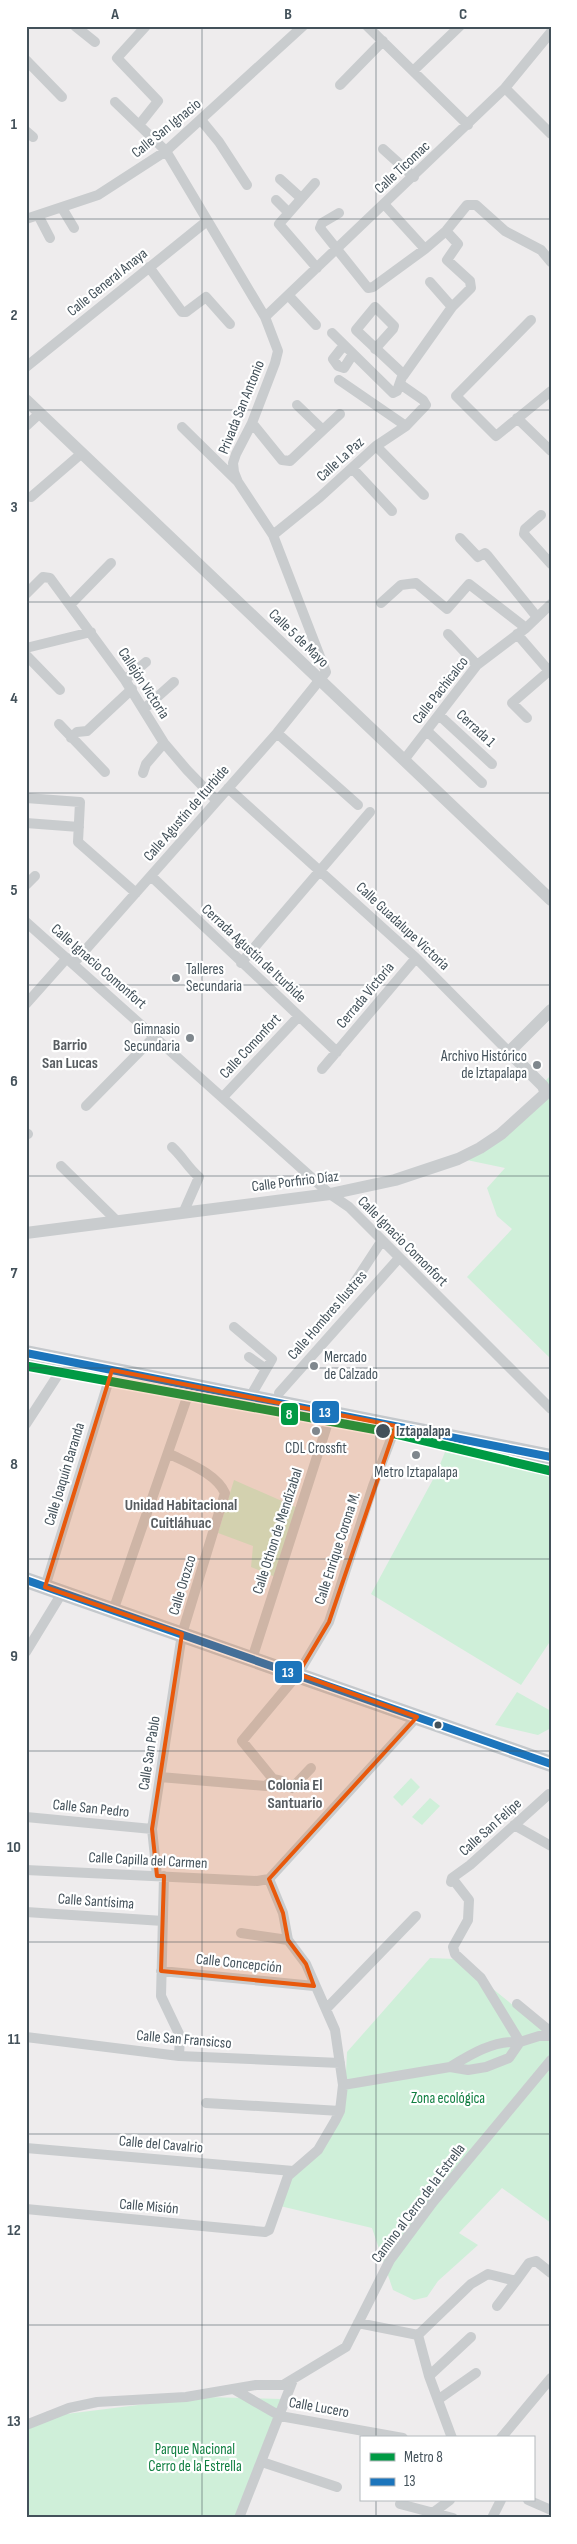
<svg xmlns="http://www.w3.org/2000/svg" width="577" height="2544" viewBox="0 0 577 2544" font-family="'Sofia Sans Condensed',sans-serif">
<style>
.green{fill:#cfefd9}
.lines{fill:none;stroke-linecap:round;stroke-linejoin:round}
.minor{stroke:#c9ccce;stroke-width:10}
.tertiary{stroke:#c9ccce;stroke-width:12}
.primary{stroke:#c4c8cc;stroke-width:16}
.bus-1-casing{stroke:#fff;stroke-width:11}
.bus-1{stroke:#1c75bc;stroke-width:8}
.metro-1-casing{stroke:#fff;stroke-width:12}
.metro-1{stroke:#009a44;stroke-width:9}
.marked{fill:#e8590c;fill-opacity:0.2;stroke:#e8590c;stroke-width:4;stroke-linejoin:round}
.grid{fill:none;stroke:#43515a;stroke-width:1;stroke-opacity:0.55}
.poi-dot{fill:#7f878d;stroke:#fff;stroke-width:2}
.stop-dot{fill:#43515a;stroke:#fff;stroke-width:2}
.labels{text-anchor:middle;stroke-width:4.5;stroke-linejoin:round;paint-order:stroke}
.street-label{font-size:15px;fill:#43515a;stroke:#fff}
.poi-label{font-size:15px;fill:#43515a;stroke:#fff;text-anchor:start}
.stop-label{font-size:15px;font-weight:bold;fill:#43515a;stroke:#fff;text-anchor:start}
.park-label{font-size:15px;fill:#107f41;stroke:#fff}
.neighbourhood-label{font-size:16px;font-weight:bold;fill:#585d61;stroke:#fff}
.line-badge{stroke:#fff;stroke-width:2}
.badge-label{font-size:14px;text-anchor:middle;font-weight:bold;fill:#fff}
.neatline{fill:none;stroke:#43515a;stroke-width:2}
.grid-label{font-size:16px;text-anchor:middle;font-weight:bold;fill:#43515a}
</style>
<rect width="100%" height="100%" fill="#eeeced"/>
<path class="green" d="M551,1075V1359L467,1277L512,1229L497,1216L487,1188L505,1168L462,1159L548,1095L543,1083Z
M445,1452L551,1474V1640L521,1685L371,1594L437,1472Z
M234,1480L298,1508L278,1578L251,1567L253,1546L218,1533Z
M517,1692L551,1711V1728L538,1735L495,1725Z
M411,1778L420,1787L402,1806L393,1797Z
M430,1798L440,1806L422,1825L412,1817Z
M430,1958L456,1959L551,2036V2223L502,2188L459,2233L478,2245L438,2281L427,2297L414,2300L393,2290L372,2228L280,2206L290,2179L344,2114L347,2052Z
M202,2397L282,2399L236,2518H26V2428L66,2414Z"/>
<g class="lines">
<path class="minor" d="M75,26L95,42
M367,26L468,125
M26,60L62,97
M413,71L460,26
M340,85L383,41
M505,88L551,134
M201,120L219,142L247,185
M139,125L158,101L117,58L146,26
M26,131L33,137
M383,149L414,177
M280,179L301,198
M315,183L279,224L317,268
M276,200L288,212
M384,204L425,249
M62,208L74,228
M339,213L322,223L320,228L368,288L373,287L425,249L446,231L467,205H476L505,231L541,250L551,262
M38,215L50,238
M26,219L98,195L166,151L303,26
M149,267L182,312H186L206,297L230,324
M430,282L452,307
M289,296L316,325
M265,317L505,88L551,32
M531,320L456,396L496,436L551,391
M332,333L393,393L397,391L403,374L356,330L375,307L394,326L393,329L375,349
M344,345L333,359L338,366L344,368L353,354
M26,367L207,221
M403,376L452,307L471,288L470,281L447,260L458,244L446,231
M339,380L406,426
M297,405L323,430
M517,418L551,451
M252,423L282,460L290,461L340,414
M26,426L40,413
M182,427L237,481
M376,446L424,495
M352,468L392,511
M31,497L82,453
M541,515L525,529L524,534L551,564
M273,535L320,497L376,446L406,426L426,405L423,400L400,384
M460,538L478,557L485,553L487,555L537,617
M26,594L43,577L50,578L125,680L164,743L187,770L217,801
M381,603L401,585L416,583L447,609L469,584L526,628
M70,605L111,563
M448,634L477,665
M517,634L549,671L512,703L527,718
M26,648L91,632
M26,655L60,690
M125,680L146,662
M145,708L174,682
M439,715L492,764
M59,724L105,772
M427,731L482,783
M277,733L358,805
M71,738L77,732L87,731L132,689
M404,760L477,665L526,628L551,604
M143,773L146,764L164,743
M228,788L416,958L509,1052
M26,798L80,802L78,842L136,893
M26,823L79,827
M151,876L337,1052
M26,885L35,876
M26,922L330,1194L349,1207L551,1409
M241,963L370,812
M73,964L277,733L326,672L273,535L238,482L234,472L233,463L236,454L252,423L275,363L278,351L265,317L166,151L115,102
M26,1004L67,958
M322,1069L416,958
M223,1097L299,1016
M86,1106L155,1036
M26,1133L28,1134
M172,1147C183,1157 188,1168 199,1177L184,1211
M61,1166L117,1221
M343,1300L379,1245
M234,1327L272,1359L250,1397
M249,1357L266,1369
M279,1393L399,1258
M26,1424L67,1361
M45,1587L112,1370
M113,1611L191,1386
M26,1652L62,1593
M252,1659L331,1413
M311,1768L292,1788L282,1781L273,1779L242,1741L298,1674L329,1622L373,1486L396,1426
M160,1777L266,1786L273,1779
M26,1817L152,1829
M514,1825L551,1846
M26,1870L257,1881L269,1879
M157,1876L152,1829L182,1634L225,1493C216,1473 187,1463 168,1453
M164,1876L161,1996L180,2036L179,2056
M452,1878L469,1900L468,1920L453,1947L455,1954L481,1978L520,2042
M269,1879L417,1717
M451,1882L452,1878L470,1865L549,1794
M26,1912L163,1921
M241,1933L288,1940
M161,1971L314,1986
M517,2004L551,2032
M326,2009L416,1916
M26,2037L179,2056L340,2063
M450,2067C471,2054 494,2040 520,2042
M343,2085L450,2067L468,2070L486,2067L509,2058L520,2042L539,2036H551
M206,2103L340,2111
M26,2148L293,2171
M26,2209L265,2232L269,2230L288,2176L318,2150L335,2121L340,2111L343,2085L335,2030L306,1964L288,1940L283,1913L269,1879
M497,2306L516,2281
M358,2323L418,2335L471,2284L488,2274L516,2281L529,2263L536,2261L551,2273
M418,2335L429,2376L452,2438
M429,2376L471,2337
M235,2390L280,2416L403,2438
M439,2399L476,2373
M26,2425L69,2408L97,2402L186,2397L256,2385H283L346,2347L390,2260L433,2202L551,2060
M501,2438L551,2378
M262,2462L337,2487
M528,2500L551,2510
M400,2504L453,2518
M434,2512L450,2500
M239,2518L293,2380
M492,2518L501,2500"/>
<path class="tertiary" d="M26,400L551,900
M26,1233L330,1194L395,1180L458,1159L480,1148L501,1134L544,1095L545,1091L543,1086L509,1052L551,1010"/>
<path class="primary" d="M26,1353L551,1457
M26,1580L551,1764"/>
<defs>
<path id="bus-1" d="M26,1353L551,1457
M26,1580L551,1764"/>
</defs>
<use href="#bus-1" class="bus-1-casing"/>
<use href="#bus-1" class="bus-1"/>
<defs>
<path id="metro-1" d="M26,1366L383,1431L551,1471"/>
</defs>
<use href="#metro-1" class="metro-1-casing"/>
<use href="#metro-1" class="metro-1"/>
</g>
<path class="marked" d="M112,1370L396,1426L329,1622L298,1674L417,1717L269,1879L283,1913L288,1940L306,1964L314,1986L161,1971L164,1876H157L152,1829L182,1634L45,1587Z"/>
<path class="grid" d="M202,26V2518M376,26V2438M26,219H551M26,410H551M26,602H551M26,793H551M26,985H551M26,1176H551M26,1368H551M26,1559H551M26,1751H551M26,1942H551M26,2134H551M26,2325H551M376,2500V2518"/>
<g class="poi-dot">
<circle cx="176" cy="978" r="5"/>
<circle cx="190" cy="1038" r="5"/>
<circle cx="537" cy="1065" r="5"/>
<circle cx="314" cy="1366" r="5"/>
<circle cx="316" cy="1431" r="5"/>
<circle cx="416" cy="1455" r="5"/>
</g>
<g class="stop-dot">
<circle cx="383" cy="1431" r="8"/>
<circle cx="438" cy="1725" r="4.5"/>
</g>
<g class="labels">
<g class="street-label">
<text transform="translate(166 128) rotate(-39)" y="5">Calle San Ignacio</text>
<text transform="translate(402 167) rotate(-43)" y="5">Calle Ticomac</text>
<text transform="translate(107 282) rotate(-39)" y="5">Calle General Anaya</text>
<text transform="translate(241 407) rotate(-68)" y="5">Privada San Antonio</text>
<text transform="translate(340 459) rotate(-42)" y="5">Calle La Paz</text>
<text transform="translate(299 638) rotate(44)" y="5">Calle 5 de Mayo</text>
<text transform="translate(144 683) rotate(57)" y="5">Callejón Victoria</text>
<text transform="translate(440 690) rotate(-52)" y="5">Calle Pachicalco</text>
<text transform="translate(476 728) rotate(43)" y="5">Cerrada 1</text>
<text transform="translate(186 813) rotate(-49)" y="5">Calle Agustín de Iturbide</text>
<text transform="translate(403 926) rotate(43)" y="5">Calle Guadalupe Victoria</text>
<text transform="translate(254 953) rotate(43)" y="5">Cerrada Agustín de Iturbide</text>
<text transform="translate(99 966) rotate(41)" y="5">Calle Ignacio Comonfort</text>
<text transform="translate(365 995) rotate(-50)" y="5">Cerrada Victoria</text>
<text transform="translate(250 1046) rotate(-47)" y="5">Calle Comonfort</text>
<text transform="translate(295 1181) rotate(-7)" y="5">Calle Porfirio Díaz</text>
<text transform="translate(403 1241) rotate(45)" y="5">Calle Ignacio Comonfort</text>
<text transform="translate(327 1315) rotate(-49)" y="5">Calle Hombres Ilustres</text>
<text transform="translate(64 1474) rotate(-73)" y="5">Calle Joaquín Baranda</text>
<text transform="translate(277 1531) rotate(-72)" y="5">Calle Othon de Mendizabal</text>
<text transform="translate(337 1548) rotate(-72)" y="5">Calle Enrique Corona M.</text>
<text transform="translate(182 1585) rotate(-73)" y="5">Calle Orozco</text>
<text transform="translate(149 1753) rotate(-81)" y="5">Calle San Pablo</text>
<text transform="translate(91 1808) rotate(6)" y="5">Calle San Pedro</text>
<text transform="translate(490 1827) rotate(-42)" y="5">Calle San Felipe</text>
<text transform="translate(148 1860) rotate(3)" y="5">Calle Capilla del Carmen</text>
<text transform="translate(96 1901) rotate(4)" y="5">Calle Santísima</text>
<text transform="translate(239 1963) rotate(6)" y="5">Calle Concepción</text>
<text transform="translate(184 2039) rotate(5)" y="5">Calle San Fransicso</text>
<text transform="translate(161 2144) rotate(5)" y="5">Calle del Cavalrio</text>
<text transform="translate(418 2203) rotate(-53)" y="5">Camino al Cerro de la Estrella</text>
<text transform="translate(149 2206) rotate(5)" y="5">Calle Misión</text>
<text transform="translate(319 2407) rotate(10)" y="5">Calle Lucero</text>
</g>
<g class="poi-label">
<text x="186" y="974">Talleres<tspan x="186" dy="17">Secundaria</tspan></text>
<text x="180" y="1034" text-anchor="end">Gimnasio<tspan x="180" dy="17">Secundaria</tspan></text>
<text x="527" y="1061" text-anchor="end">Archivo Histórico<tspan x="527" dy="17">de Iztapalapa</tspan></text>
<text x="324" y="1362">Mercado<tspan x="324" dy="17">de Calzado</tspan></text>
<text x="316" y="1453" text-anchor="middle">CDL Crossfit</text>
<text x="416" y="1477" text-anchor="middle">Metro Iztapalapa</text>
</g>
<g class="stop-label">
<text x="396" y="1436">Iztapalapa</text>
</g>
<g class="park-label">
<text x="448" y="2103">Zona ecológica</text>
<text x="195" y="2454">Parque Nacional<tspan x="195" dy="17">Cerro de la Estrella</tspan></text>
</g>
<g class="neighbourhood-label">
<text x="70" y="1050">Barrio<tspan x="70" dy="18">San Lucas</tspan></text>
<text x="181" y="1510">Unidad Habitacional<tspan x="181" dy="18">Cuitláhuac</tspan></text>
<text x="295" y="1790">Colonia El<tspan x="295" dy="18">Santuario</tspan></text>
</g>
</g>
<g class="line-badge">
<rect x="311" y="1400" width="29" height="24" rx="5" fill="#1c75bc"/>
<rect x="280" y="1402" width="19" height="24" rx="5" fill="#009a44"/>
<rect x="274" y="1660" width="29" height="24" rx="5" fill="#1c75bc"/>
</g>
<g class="badge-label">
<text x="325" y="1417">13</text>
<text x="289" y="1419">8</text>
<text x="288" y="1677">13</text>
</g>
<rect width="577" height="2544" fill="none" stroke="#ffffff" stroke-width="55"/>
<rect x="360" y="2436" width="175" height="65" fill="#ffffff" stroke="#b4b9bd"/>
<rect x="370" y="2453" width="25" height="8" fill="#009a44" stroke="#b4b9bd"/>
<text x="404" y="2462" font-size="15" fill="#43515a">Metro 8</text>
<rect x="370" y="2478" width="25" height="8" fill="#1c75bc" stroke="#b4b9bd"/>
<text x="404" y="2486" font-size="15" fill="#43515a">13</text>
<rect x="28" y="28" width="522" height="2488" class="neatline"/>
<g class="grid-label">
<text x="115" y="19">A</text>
<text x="288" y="19">B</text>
<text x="463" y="19">C</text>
<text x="14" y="129">1</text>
<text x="14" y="320">2</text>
<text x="14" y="512">3</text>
<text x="14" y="703">4</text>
<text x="14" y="895">5</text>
<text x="14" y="1086">6</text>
<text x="14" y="1278">7</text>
<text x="14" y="1469">8</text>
<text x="14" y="1661">9</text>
<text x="14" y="1852">10</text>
<text x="14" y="2044">11</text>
<text x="14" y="2235">12</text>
<text x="14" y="2426">13</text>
</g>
</svg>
